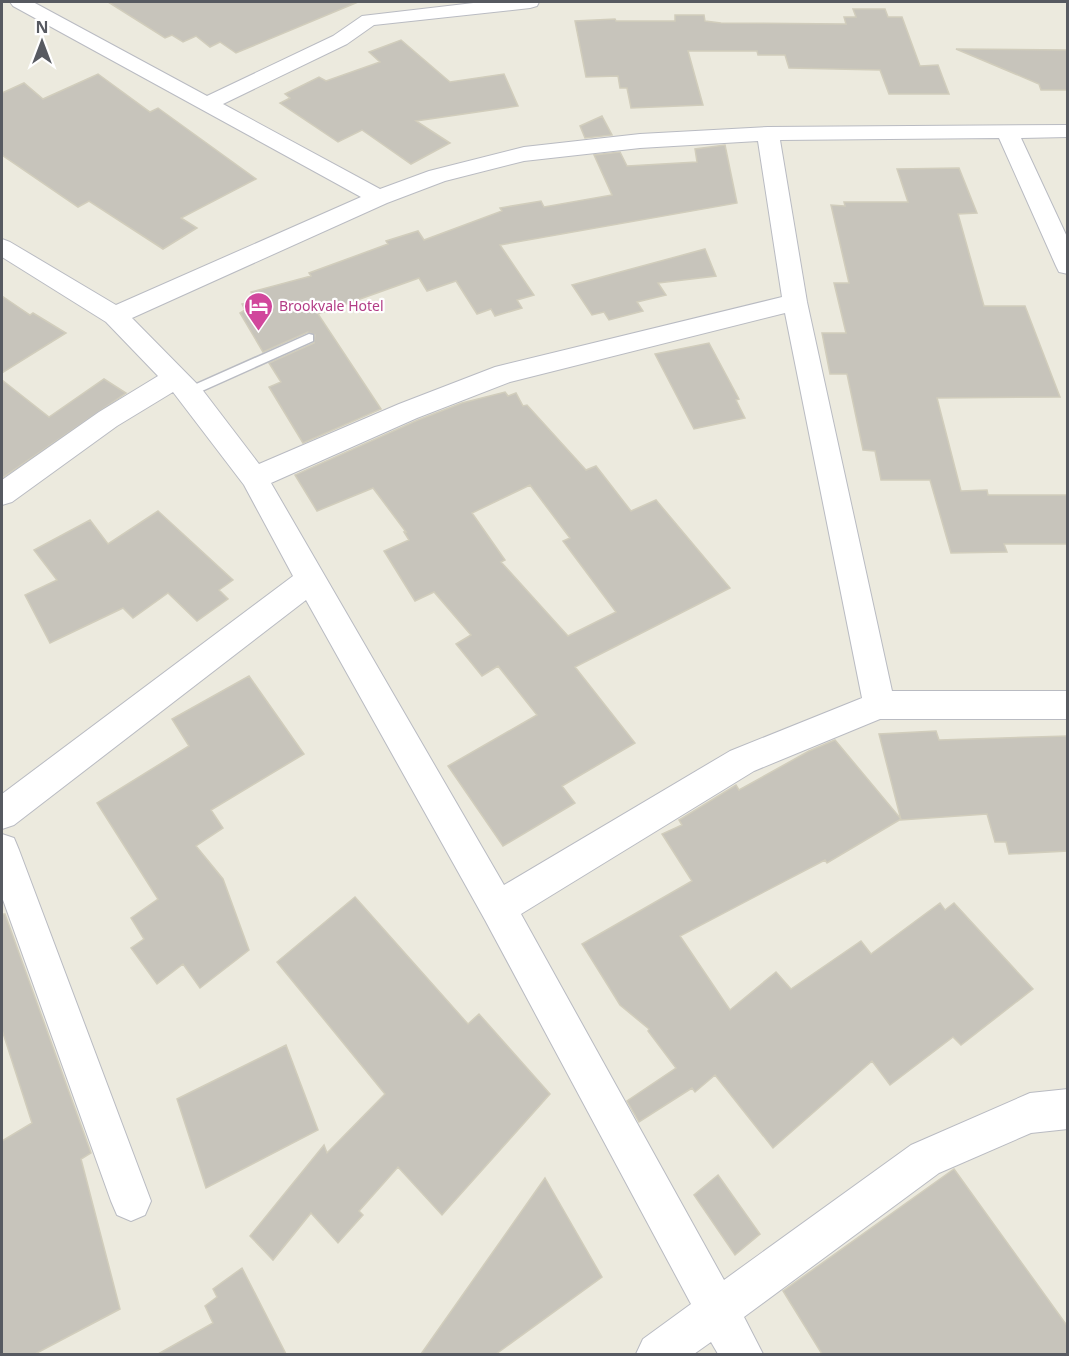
<svg xmlns="http://www.w3.org/2000/svg" width="1069" height="1356" viewBox="0 0 1069 1356" font-family="'Noto Sans',sans-serif">
<style>
.building{fill:#c7c4bb;stroke:#d1cdbc;stroke-width:1.5;fill-rule:evenodd}
.lines{fill:none;stroke-linecap:round;stroke-linejoin:round}
.lane-casing{stroke:#b9bbc2;stroke-width:3}
.street-casing{stroke:#b9bbc2;stroke-width:2}
.lane{fill:#fff;fill-rule:evenodd}
.street{fill:#fff;fill-rule:evenodd}
.labels{text-anchor:middle;stroke-width:4.5;stroke-linejoin:round;paint-order:stroke}
.far-hotel-label{font-size:14px;fill:#b23c85;stroke:#fff;text-anchor:start}
</style>
<rect width="100%" height="100%" fill="#eceade"/>
<path class="building" d="M108,2H358L236,53L220,42L210,47L196,36L183,42L172,35L165,38Z
M853,9H885L888,17H902L920,66L938,65L949,94H889L880,70L789,68L785,55H758L757,51H688L703,105L631,108L627,88H620L618,76L586,77L575,21L615,19L616,21H675V15H704L705,21L721,23L846,24L844,17H856Z
M401,40L450,82L504,74L518,106L416,121L450,143L411,164L362,130L338,142L280,103L290,98L285,94L319,77L326,81L380,62L369,52Z
M956,49L1068,50V90H1041L1039,84Z
M98,74L150,112L158,108L256,179L181,218L197,228L163,249L89,201L78,207L2,155V93L24,83L43,99Z
M602,116L612,135L585,138L580,126Z
M725,145L737,203L500,245L534,295L517,300L522,308L495,316L491,309L477,314L456,281L427,291L419,278L318,314L381,409L303,443L269,387L281,382L269,363L314,343L315,335L308,332L263,352L240,313L245,310L242,304L255,301L251,292L311,276L309,273L388,244L386,241L418,231L424,240L502,211L500,208L541,201L544,207L612,195L594,155L620,152L627,166L697,162L695,149Z
M959,168L977,213L958,214L984,306H1025L1060,397L937,398L961,491L987,490L988,495H1068V544H1004L1007,552L951,553L930,480H881L875,451L863,450L847,374H830L822,333H846L834,283H849L831,205L845,206L844,202H908L897,169Z
M705,249L716,276L658,283L666,295L637,302L643,311L609,320L604,312L592,315L572,285Z
M2,296L30,315L33,313L66,333L2,373Z
M709,343L739,399L736,400L745,418L694,429L655,354Z
M104,379L126,393L2,478V380L49,417Z
M505,392L508,396L516,393L523,406L527,405L586,470L596,466L631,511L656,500L730,588L575,667L635,743L562,786L575,803L503,846L448,766L537,715L498,666L482,676L456,644L471,635L434,592L415,601L384,551L409,540L404,532H406L373,488L317,511L295,475L418,420L462,403ZM530,485L570,538L563,541L616,612L568,636L501,562L505,560L472,513Z
M158,511L233,580L219,590L228,599L197,621L168,593L133,618L123,608L50,643L25,595L57,580L34,550L90,520L108,544Z
M249,676L304,754L211,810L223,828L196,846L223,879L249,950L200,988L183,964L157,984L131,948L144,939L131,918L158,899L97,803L189,746L172,719Z
M936,731L939,740L1068,736V851L1009,854L1006,842H995L987,814L901,820L879,734Z
M835,740L901,819L827,863L825,860L680,936L730,1010L776,972L791,989L861,941L871,954L940,903L945,910L954,903L1033,989L961,1045L953,1037L890,1085L872,1061L773,1148L715,1075L695,1092L692,1088L639,1122L627,1101L676,1068L648,1031L649,1029L620,1005L582,944L692,881L662,834L682,825L679,820L736,785L739,790L809,751Z
M355,897L468,1024L479,1014L550,1094L442,1215L398,1167L359,1211L363,1215L338,1243L311,1213L273,1260L250,1236L324,1145L327,1153L385,1094L277,962Z
M2,914H5L91,1153L81,1159L120,1309L35,1354H2V1141L32,1123L2,1030Z
M286,1045L318,1130L206,1188L177,1099Z
M954,1169L1068,1327V1354H822L783,1291Z
M718,1175L760,1234L735,1255L694,1195Z
M545,1178L602,1277L496,1354H421Z
M242,1268L286,1354H158L213,1323L205,1306L217,1297L213,1289Z"/>
<g class="lines">
<defs>
<path id="lane" d="M309,334L313,335V341L193,395H185L183,392L185,389Z"/>
<path id="street" d="M10,2H33L207,96L333,36L362,16L482,2H539L537,6L530,8L374,25L347,44L223,104L380,189L429,171L524,147L640,134L768,127L1068,125V137L1021,138L1068,239V274L1059,272L1056,266L999,138L780,140L807,302L892,691H1068V719H880L754,771L521,914L724,1280L911,1145L1030,1093L1068,1089V1129L1031,1133L939,1173L744,1317L763,1354H718L711,1342L694,1354H636L643,1339L691,1304L485,920L306,600L14,825L2,829V794L293,576L244,485L173,392L117,426L12,502L2,505V480L99,412L158,376L106,322L2,257V239L10,242L116,305L361,197L13,6ZM758,141L782,297L495,367L399,404L259,464L201,388L132,318L387,203L445,181L524,161L640,148ZM785,313L862,698L730,751L504,885L271,483L417,418L510,382Z
M2,834L14,838L19,850L151,1201L145,1215L131,1221L117,1215L111,1201L2,897Z"/>
</defs>
<use href="#lane" class="lane-casing"/>
<use href="#street" class="street-casing"/>
<use href="#lane" class="lane"/>
<use href="#street" class="street"/>
</g>
<defs>
<symbol id="hotel-pin" viewBox="-11 -11 22 30"><path d="M0 17L-7.5 6A9.5 9.5 0 1 1 7.5 6Z" fill="#d1479c" stroke="#fff"/><path d="M-6-4.5h1.5V1H6V5H4.5V3h-9V5H-6ZM-4 0a1.8 1.8 0 1 1 3.6 0ZM.5 0V-2.5h3Q6-2.5 6 0Z" fill="#fff"/></symbol>
</defs>
<g fill-rule="evenodd">
<use href="#hotel-pin" x="242" y="290" width="33" height="45"/>
</g>
<g class="labels">
<g class="far-hotel-label">
<text x="279" y="311">Brookvale Hotel</text>
</g>
</g>
<rect width="1069" height="1356" fill="none" stroke="#575a61" stroke-width="6"/>
<g transform="translate(42 42)" stroke="#ffffff" stroke-width="4.5" paint-order="stroke">
<path d="M0-4.5L10 22L0 15L-10 22Z" fill="#575a61"/>
<text y="-9" font-size="16" font-weight="bold" text-anchor="middle" fill="#575a61">N</text>
</g>
</svg>
